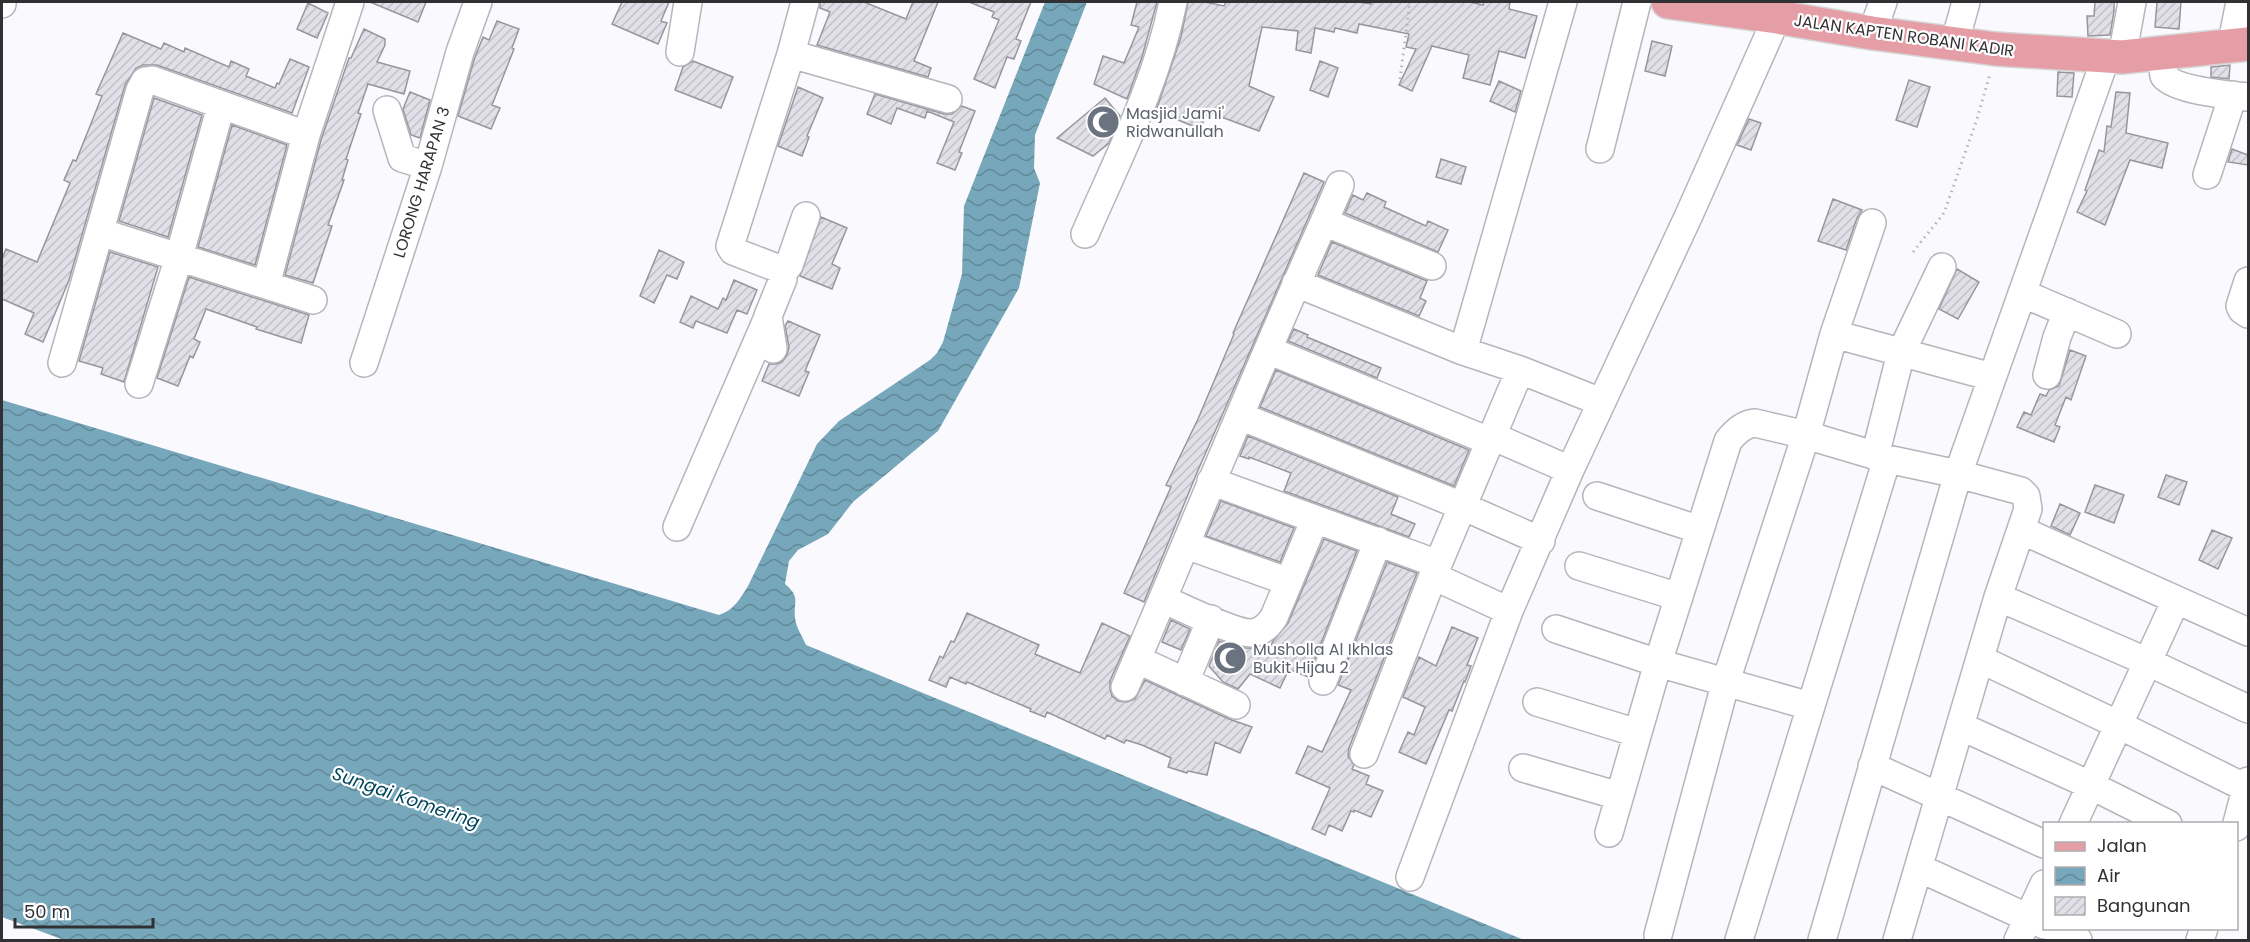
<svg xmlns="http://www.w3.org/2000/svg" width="2250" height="942" viewBox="0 0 2250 942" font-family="Poppins,sans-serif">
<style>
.water{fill:url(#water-waves)}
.building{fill:url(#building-hatch);stroke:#97969d;stroke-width:1.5}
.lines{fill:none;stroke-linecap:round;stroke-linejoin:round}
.minor-casing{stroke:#b5b5bc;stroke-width:30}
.major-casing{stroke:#d6d6d6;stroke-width:36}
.path{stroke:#b4b4b8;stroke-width:3;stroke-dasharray:1.5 4.5;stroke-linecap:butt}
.minor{stroke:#fff;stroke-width:27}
.major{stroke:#e69ea6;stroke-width:33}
.labels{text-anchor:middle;stroke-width:4.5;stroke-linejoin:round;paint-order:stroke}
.street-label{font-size:16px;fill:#313134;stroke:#fff}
.worship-label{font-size:16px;fill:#5b616d;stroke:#fff;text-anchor:start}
.water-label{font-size:18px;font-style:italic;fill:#00475d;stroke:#fff}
</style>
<defs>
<pattern id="water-waves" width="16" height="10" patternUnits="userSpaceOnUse" patternTransform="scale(1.5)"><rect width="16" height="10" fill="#77a7bb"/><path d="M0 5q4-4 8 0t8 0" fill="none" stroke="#628999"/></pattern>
<pattern id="building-hatch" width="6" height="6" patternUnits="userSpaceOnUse" patternTransform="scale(1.5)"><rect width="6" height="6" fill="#e1e0e8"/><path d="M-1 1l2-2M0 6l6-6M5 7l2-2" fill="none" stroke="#c2c1c8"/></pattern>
</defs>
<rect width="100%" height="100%" fill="#fafafe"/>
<path class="water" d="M1045,2H1087L1035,135L1034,168L1040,183L1019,288L938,431L853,502L828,534L798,550L789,561L785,584C803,599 791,603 796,623C798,630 803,638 806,645L1524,940H64L2,917V400L719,615C734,610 740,599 748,586L817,444L839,421L930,360L937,353L943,342L962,274L964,206Z"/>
<path class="building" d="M370,2H426L418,22Z
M622,2H669L661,21L667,23L658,44L612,24Z
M820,2H864L906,19L913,2H938L914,61L931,68L928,77L817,45L830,12L820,8Z
M969,2H1031L1016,39L1021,41L1014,59L1007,57L995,88L974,79L999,20L992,17L994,12Z
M1137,2H1157L1142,57L1127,99L1094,84L1103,56L1124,63L1139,27L1131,25Z
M1188,2H1205L1224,6L1226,2H1358L1371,4V2H1470L1483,5L1484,2H1510L1509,9L1537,16L1525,58L1499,51L1490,85L1463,78L1469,55L1432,46L1412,91L1399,85L1416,49L1406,47L1409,34L1359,24L1357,33L1335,28L1334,32L1315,28L1311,53L1296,50L1298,31L1262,27L1249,86L1274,97L1259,131L1208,112L1200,129L1156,111L1181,37Z
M2095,2H2114V11L2110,35L2088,36L2087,16H2094Z
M2157,2H2181L2179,29L2155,27Z
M308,3L328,13L317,38L297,29Z
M497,21L519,29L512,48L514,49L492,105L500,108L491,129L458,116L474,60L483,37L489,40Z
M364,29L385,39V45L377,62L410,71L404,94L368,84L358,113L361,114L346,159L348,160L342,180H344L328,225L332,226L313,283L285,275L321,140L349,58H351Z
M123,33L161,49L164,43L184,52L185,48L229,67L231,61L249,69L246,76L275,88L277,83L279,84L290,59L309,67L292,113L157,65H143L136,68L125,85L69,280L43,342L25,334L34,313L2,299V259L6,249L37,262L70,183L64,180L73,160L76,161L102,96L96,94Z
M1652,41L1672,46L1665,76L1645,71Z
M693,61L733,77L721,108L675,90L683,67Z
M1320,61L1338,68L1328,97L1310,90Z
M2230,65L2229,79L2211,77V67Z
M2058,72L2074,73L2072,97L2057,96Z
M1909,80L1930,87L1917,127L1896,120Z
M1499,81L1521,91L1515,112L1490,101Z
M798,87L823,98L807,136L809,137L802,156L778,146Z
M410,92L430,100L420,138L411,135L403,109Z
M2116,92L2130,93L2126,133L2168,143L2162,168L2130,160L2105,225L2077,212L2087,191L2085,190L2099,150L2104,152L2107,126L2111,127Z
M875,94L944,114H952L962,106L975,111L959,152L962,153L955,170L937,163L954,122L927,111L925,118L897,108L891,124L867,114Z
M154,98L202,115L168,237L119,221Z
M1105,98L1120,116L1109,143L1093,156L1057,138Z
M1749,119L1761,123L1751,150L1737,145Z
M232,125L287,145L255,265L198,247Z
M2232,149L2248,155V165L2228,162Z
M1441,159L1466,167L1461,184L1436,177Z
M1304,173L1324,182L1196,475L1144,602L1124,593L1171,487L1166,485L1198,419L1234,334L1233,333Z
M1367,193L1386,202L1384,207L1426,226L1428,221L1448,230L1438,252L1345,213L1353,195L1363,200Z
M1833,199L1862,210L1857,218L1846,250L1818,241Z
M821,217L847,228L832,264L840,268L832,289L800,276Z
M1332,242L1427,281L1420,298L1426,301L1419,316L1318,275Z
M659,250L684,262L677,279L667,275L654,303L640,296Z
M110,252L158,267L124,382L101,374L103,368L79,361Z
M1957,269L1979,282L1958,319L1939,309Z
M189,277L309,315L301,343L256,329L257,327L206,309L194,339L200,342L193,358L190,356L178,386L157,378Z
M734,280L757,290L747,314L737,310L727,333L696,321L693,328L680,322L691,296L718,309L723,298L726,300Z
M788,321L820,335L805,371L809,372L799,396L762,381L769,364H776L782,362L787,355L789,347L785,326Z
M1294,329L1308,335L1307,337L1381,368L1377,378L1288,341Z
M2070,350L2086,356L2071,400L2066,397L2055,425L2060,427L2054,442L2017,427L2024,412L2031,415L2040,394L2046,396L2049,390L2059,386Z
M1276,370L1469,450L1454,486L1260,407Z
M1248,436L1398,497L1391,514L1415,524L1409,537L1284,491L1291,473L1249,457V459L1240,456Z
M2166,475L2187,482L2179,505L2158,497Z
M2095,485L2124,495L2114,523L2085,512Z
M1221,501L1294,528L1280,562L1206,536Z
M2060,504L2080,513L2070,535L2051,526Z
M2212,530L2232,538L2218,569L2199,560Z
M1324,539L1357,551L1308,677L1289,669L1280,688L1250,674L1238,689L1223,682L1209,666L1219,641L1242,648H1259L1268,652L1273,641L1288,623Z
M1387,562L1417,573L1349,748L1348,756L1354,765L1352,769L1369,776L1366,784L1383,791L1371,817L1354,810V812L1351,811L1342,831L1329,825L1325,835L1312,829L1330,788L1296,773L1308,746L1322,752L1351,690L1338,685Z
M967,613L1039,645L1035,654L1080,673L1102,623L1130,636L1110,681V689L1112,696L1118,701L1127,702L1135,699L1145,680L1229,719L1252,727L1240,753L1215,742L1207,775L1188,771L1187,773L1168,767L1171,758L1142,745L1126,740L1124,743L1107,735L1105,739L1047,712L1045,717L1030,711L1031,709L967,682L966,684L950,677L946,687L929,680L940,656L943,658L951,641L954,642Z
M1171,620L1190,629L1181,650L1162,642Z
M1452,627L1478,638L1467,665L1471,666L1465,682L1464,681L1452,711L1449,710L1426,764L1399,752L1408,732L1414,735L1425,707L1403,697L1419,657L1436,666Z"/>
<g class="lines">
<defs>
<path id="minor" d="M2,4V2
M1872,33L1883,2
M1954,45L1966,2
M2231,47L2240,2
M680,52L688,2
M791,54L948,99
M2161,54L2164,76C2177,91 2229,95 2248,97
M2122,57L2132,2
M387,110L402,158L428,166
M1600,149L1637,2
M2207,175L2233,95
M1324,222L1340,185
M1872,223L1834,334L1806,435L1887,459L1958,474L2106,57
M100,232L266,285L306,135L350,2
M1085,234C1118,158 1157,83 1173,2
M783,273L789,265L806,216
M2248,281L2240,306L2242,310L2248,314
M1296,283L1463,351L1520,370L1601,402
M266,285L313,300
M2022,293L2117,334
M1834,334L1992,377
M773,349L768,316L783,279V273L777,268L733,251L730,246L791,54L805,2
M1268,350L1489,441
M1463,351L1563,2
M62,363L140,90L145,81L152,80L306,135
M364,363L428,166L460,52L478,2
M2047,375L2057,337L2067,312
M139,384L179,257L221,106
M1240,416L1462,506L1541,541
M1492,436L1570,470
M1875,456L1901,353L1942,267
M1211,481L1438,564
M1597,496L1700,530
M677,527L768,317
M2021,530L2248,632
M1186,545L1289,582
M1579,566L1679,597
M1433,576L1509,611
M1998,597L2148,662L2248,709
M1163,599C1181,607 1236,634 1252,633C1262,632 1269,625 1274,617L1315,519
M1556,629L1658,663L1609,833
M1980,659L2119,725L2246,788
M1145,663L1236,705
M1323,681L1378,541
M1185,682L1211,619
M1125,687C1192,532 1254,376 1324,222L1432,266
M1537,702L1637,733
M1960,726L2090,785L2168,824
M1364,754L1433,576L1520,370
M1872,766L2044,844
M1523,768L1619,796
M2073,824L2176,600
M2236,827L2248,781
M1919,868L2044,925
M1410,877L1509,611L1570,470L1689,215L1777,17
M2053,928L2078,940
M1658,935L1726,681L1806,435L1755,423C1743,424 1735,432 1728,441L1658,663L1810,706
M1739,940L1887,459
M1822,940L1958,474L2021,491L2026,496L2028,509L1998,597L1897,940
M2018,940L2044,884
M2200,940L2204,928"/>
<path id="major" d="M1668,2L1777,17L1872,33L1996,49L2122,57L2248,44"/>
</defs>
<use href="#minor" class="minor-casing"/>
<use href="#major" class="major-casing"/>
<path class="path" d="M1400,79L1410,2
M1913,252L1944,213L1977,119L1990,74"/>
<use href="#minor" class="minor"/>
<use href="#major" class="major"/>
</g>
<defs>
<symbol id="mosque-disc" viewBox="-11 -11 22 22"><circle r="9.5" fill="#6b7280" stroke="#fff"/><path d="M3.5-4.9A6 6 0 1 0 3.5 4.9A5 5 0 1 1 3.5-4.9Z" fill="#fff"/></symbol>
</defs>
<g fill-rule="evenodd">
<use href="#mosque-disc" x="1084" y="103" width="38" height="38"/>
<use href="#mosque-disc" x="1211" y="639" width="38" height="38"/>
</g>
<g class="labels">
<g class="street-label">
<text transform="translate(1904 35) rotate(8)" y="6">JALAN KAPTEN ROBANI KADIR</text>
<text transform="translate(421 182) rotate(-73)" y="6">LORONG HARAPAN 3</text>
</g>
<g class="worship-label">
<text x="1126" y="119">Masjid Jami'<tspan x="1126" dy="18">Ridwanullah</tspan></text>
<text x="1253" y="655">Musholla Al Ikhlas<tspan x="1253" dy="18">Bukit Hijau 2</tspan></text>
</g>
<g class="water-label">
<text transform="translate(406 798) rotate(19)" y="6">Sungai Komering</text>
</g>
</g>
<rect width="2250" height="942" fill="none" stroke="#313134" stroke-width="6"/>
<rect x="2043" y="822" width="195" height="108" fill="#ffffff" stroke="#adadae" stroke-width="1.5"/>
<rect x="2055" y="842" width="30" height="9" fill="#e69ea6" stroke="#adadae" stroke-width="1.5"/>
<text x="2097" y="852" font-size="18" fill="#313134">Jalan</text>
<rect x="2055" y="867" width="30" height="18" fill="url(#water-waves)" stroke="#adadae" stroke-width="1.5"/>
<text x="2097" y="882" font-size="18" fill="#313134">Air</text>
<rect x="2055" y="897" width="30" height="18" fill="url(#building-hatch)" stroke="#adadae" stroke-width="1.5"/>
<text x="2097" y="912" font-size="18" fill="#313134">Bangunan</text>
<path d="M15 918v9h138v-9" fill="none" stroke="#313134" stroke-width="3"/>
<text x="24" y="918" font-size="18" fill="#313134" stroke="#ffffff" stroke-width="4.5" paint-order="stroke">50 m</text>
</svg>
